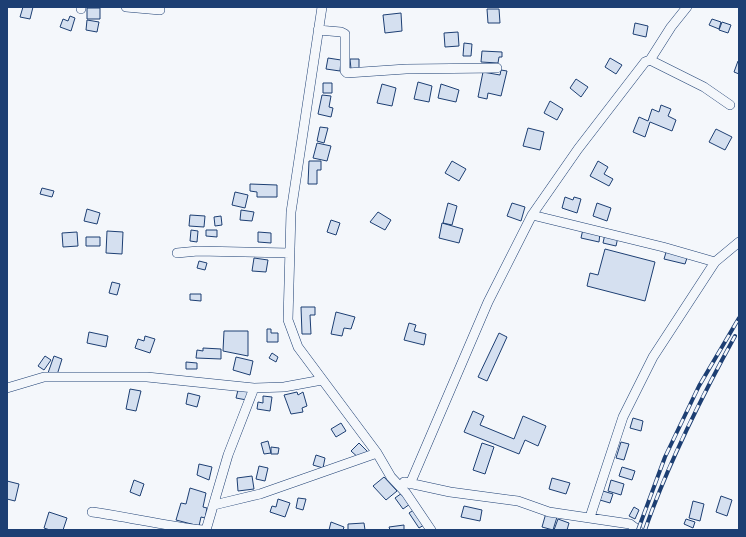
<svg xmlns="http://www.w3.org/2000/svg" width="746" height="537" viewBox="0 0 746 537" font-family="'PT Sans Narrow',sans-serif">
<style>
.building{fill:#d5e0f0;stroke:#1d3f73}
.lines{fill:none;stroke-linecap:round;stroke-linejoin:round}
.minor-casing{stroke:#1d3f73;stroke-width:10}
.minor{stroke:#f4f7fb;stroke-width:9}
.rail-casing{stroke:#1d3f73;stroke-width:4}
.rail{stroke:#f4f7fb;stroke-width:2.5;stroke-dasharray:8;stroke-linecap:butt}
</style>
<rect width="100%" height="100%" fill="#f4f7fb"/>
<path class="building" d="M23,7H33L30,19L20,17Z
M87,8H100V19H87Z
M487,9H499L500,23H488Z
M401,13L402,31L385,33L383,15Z
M70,16L75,18L71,31L60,27L63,19L68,21Z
M712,19L721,22L719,29L709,25Z
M87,20L99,22L97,32L86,30Z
M722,22L731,25L728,33L719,30Z
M635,23L648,26L646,37L633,34Z
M458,32L459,46L445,47L444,33Z
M464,43L472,44L471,56H463Z
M482,51L502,52V57H499L498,63L481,62Z
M328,58L341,60L340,71L326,69Z
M610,58L622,65L616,74L605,67Z
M350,59H359V69H351Z
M738,61L739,62V74L734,72Z
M501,70L507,71L501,96L488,93L487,99L478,97L483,72L500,75Z
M576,79L588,87L581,97L570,88Z
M418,82L432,86L429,102L414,99Z
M323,83H332V93H323Z
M382,84L396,88L392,106L377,103Z
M441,84L459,90L456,102L438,98Z
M322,95L331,96L329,107L333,108L331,117L318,114Z
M550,101L563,109L557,120L544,113Z
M661,105L671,109L668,116L676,120L672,131L650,122L645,137L633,132L639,117L648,121L652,109L659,112Z
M320,127L328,128L324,143L317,141Z
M528,128L544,132L540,150L523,146Z
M716,129L732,137L725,150L709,142Z
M317,143L331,146L327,161L313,158Z
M309,161H321V170H317V184H308Z
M452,161L466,169L459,181L445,173Z
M598,161L608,167L604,174L613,179L609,186L590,176Z
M250,184L277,185V197H257V192L250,191Z
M42,188L54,191L52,197L40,194Z
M235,192L248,195L245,208L232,205Z
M565,197L573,200L574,197L581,199L577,213L562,208Z
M448,203L457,206L452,225L443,223Z
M512,203L525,207L521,221L507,216Z
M597,203L611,208L607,221L593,216Z
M87,209L100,213L97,224L84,221Z
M241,210L254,212L252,221L240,220Z
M378,212L391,220L385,230L370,222Z
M190,215L205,216L204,227L189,226Z
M221,216L222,225L215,226L214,217Z
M331,220L340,223L336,235L327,232Z
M442,223L463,229L459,243L439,238Z
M583,229L600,233L599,242L581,238Z
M191,230L198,231L197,242L190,241Z
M206,230H217V237L206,236Z
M107,231L123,232L122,254L106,253Z
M77,232L78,246L63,247L62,233Z
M258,232L271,233V243L258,242Z
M605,234L618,237L616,246L603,243Z
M86,237H100V246H86Z
M605,249L655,262L645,301L587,286L590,273L598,275Z
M667,249L687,258L685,264L664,259Z
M254,258L268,260L266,272L252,271Z
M199,261L207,263L205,270L197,268Z
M112,282L120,284L117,295L109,293Z
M190,294H201V301L190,300Z
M301,307H315V315H310L311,334H302Z
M336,312L355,317L351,329L344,328L342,336L331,334Z
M409,323L416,325L414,331L426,334L424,345L404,340Z
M267,329H271V333H278V342H267Z
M224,331H248V356L223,351Z
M89,332L108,336L106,347L87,343Z
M499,333L507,337L487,381L478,377Z
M145,336L155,339L150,353L135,348L138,339L144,341Z
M203,348L221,349V359L196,358L197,350L203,351Z
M272,353L278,357L276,362L269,358Z
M45,356L51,360L44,370L38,366Z
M54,356L62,359L57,375L48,373Z
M236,357L253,361L250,375L233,370Z
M186,362L197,363V369H186Z
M239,386L255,390L252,401L236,398Z
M130,389L141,391L136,411L126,409Z
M297,392L298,395L303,392L307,406L302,408L303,412L291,414L284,395Z
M188,393L200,396L197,407L186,404Z
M263,396L272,397L270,411L257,409L258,402L263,403Z
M473,411L484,416L480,425L514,439L523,416L546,426L538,446L525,440L519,454L464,432Z
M633,418L643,421L641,431L630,428Z
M341,423L346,431L336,437L331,429Z
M268,441L271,453L264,454L261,443Z
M621,442L629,444L624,460L616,458Z
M359,443L368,452L360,459L351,451Z
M482,443L494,447L485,474L473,470Z
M271,447L279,448L278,454H271Z
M316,455L325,458L323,468L313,465Z
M199,464L212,467L209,480L197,475Z
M259,466L268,468L265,481L256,479Z
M622,467L635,471L632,480L619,476Z
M252,476L254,489L238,491L237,478Z
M384,477L397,491L386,500L373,486Z
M552,478L570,483L566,494L549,489Z
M134,480L144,484L140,496L130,492Z
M611,480L624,484L621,495L608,491Z
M7,481L19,484L15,501L7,499Z
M190,488L206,493L203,507L207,508L205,518L201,517L199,526L176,520L181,503L186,504Z
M603,491L613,494L610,503L600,500Z
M402,493L410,504L403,509L395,498Z
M721,496L732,500L727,516L716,512Z
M298,498L306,499L303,510L296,508Z
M278,499L290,503L285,517L270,512L272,506L276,507Z
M693,501L704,504L700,521L689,518Z
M464,506L482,510L480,521L461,517Z
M634,507L639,510L635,519L629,516Z
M415,509L424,525L419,528L409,513Z
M49,512L67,518L63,530H50L44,528Z
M546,513L557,517L553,530L542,527Z
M558,519L569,523L567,530H554Z
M686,519L695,522L693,528L684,524Z
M331,522L344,527L343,530H329Z
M364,523L365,530H348V524Z
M404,525V530H390L389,527Z"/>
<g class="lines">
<defs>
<path id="minor" d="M126,7L160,10
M322,7L291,212L288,320L298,347L377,453L391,477L406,493L431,530
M81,9V7
M318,30L341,32L345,34V71L347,73L406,69L497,68
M650,60L704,87L730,105
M532,215L663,247L715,262
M177,253L198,251L290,253
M7,388L44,377H147L254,388L284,387L322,380
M404,482L450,492L518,501L549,512L630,524L638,530
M410,484L488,302L532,215L578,149L645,62L650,60L671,27L687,7
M214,505L260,494L377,453
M92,512C129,517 165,526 203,530
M590,517L623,417L653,357L715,262L739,242
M206,530L228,455L254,388"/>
</defs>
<use href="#minor" class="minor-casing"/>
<use href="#minor" class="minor"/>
<defs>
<path id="rail" d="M638,530L665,457L699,386L739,318
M645,530C668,463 701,398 735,336"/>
</defs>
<use href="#rail" class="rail-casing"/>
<use href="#rail" class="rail"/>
</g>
<rect width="746" height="537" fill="none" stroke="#1d3f73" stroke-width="16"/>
</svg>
